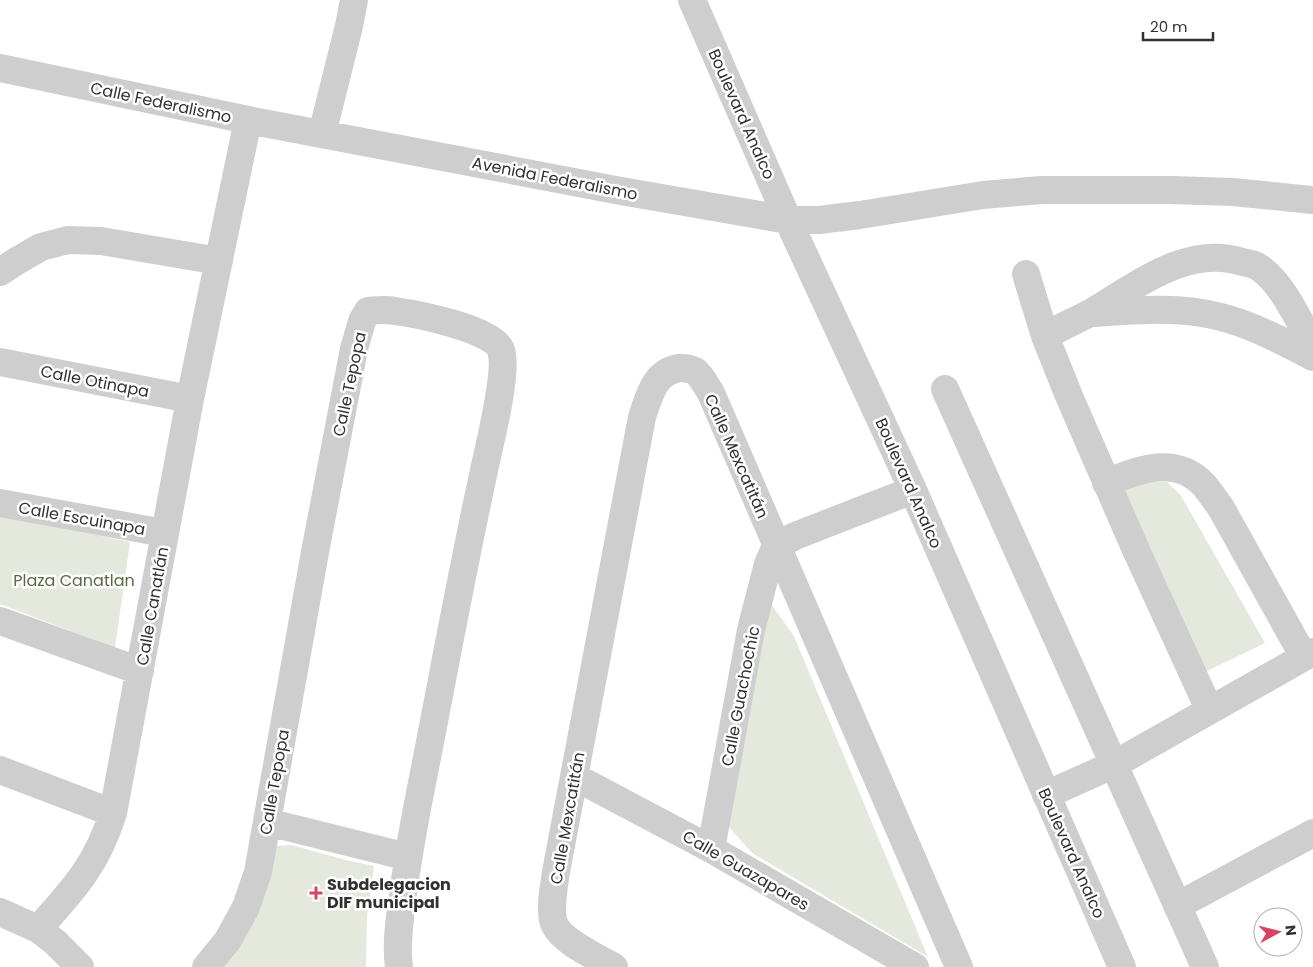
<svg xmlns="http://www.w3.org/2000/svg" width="1313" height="967" viewBox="0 0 1313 967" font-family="Poppins,sans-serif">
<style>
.green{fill:#e5e9dd}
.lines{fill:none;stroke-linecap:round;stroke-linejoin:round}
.minor{stroke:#cecece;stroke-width:28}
.poi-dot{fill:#d74360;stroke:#fff;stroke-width:2}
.labels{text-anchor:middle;stroke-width:5;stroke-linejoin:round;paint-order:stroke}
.street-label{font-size:16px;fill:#313131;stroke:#fff}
.park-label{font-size:16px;fill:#596941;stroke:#fff}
.poi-label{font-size:16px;font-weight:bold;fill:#313131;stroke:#fff;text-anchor:start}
</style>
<rect width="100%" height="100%" fill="#fff"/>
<path class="green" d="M1142,482H1167L1180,494L1265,643L1205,672L1122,491Z
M0,515L130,542L115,648L0,604Z
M761,590L794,636L928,957L752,853L727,825Z
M291,845L346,860L374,866L367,917L366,967H221L273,846Z"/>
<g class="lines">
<path class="minor" d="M692,0L788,220L913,490L1122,967
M0,68L248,120L621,191L788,220H819L860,215L983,195L1041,190H1171L1233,192L1313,200
M322,134L349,26L354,0
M0,272L15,262L41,247L68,240L101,241L219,261
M1026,274L1045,336L1069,396L1136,550L1209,709
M1094,313C1136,310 1179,306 1221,317C1253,325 1284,342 1313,357
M1045,336C1061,327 1077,320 1092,312C1136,286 1188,244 1242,262C1248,263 1255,264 1260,268C1283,284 1299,321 1313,346
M0,362L190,399
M945,389L1205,967
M1106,483C1139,469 1176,455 1204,485C1210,492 1215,500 1221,508L1304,657
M0,503L164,533
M0,621L140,671
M0,770L113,813
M575,777L711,849L915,967
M1046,795L1115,764L1313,652
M267,822L408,857
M711,849L751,630L768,564L776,546L795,536L913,490
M1177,906L1313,833
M0,912L38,929L55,942L80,967
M38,929C73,890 97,865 113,813L190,399L248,120
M206,967L228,940L246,907L258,872L315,552L354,349L362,321L368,311C377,310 386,309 395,311C416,314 494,329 501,350C509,373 487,453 482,480C460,581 442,682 422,783C414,823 407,862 402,902C399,923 396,946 399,967
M614,967C597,957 557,940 553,920C550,905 554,887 556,872L642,417C649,397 654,371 680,368C684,368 691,369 695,371C701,375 707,387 711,393L959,967"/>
</g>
<path class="poi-dot" d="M313.5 885.5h5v5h5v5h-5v5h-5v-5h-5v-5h5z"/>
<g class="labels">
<g class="street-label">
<text transform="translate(161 102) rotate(12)" y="6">Calle Federalismo</text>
<text transform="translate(742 114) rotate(66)" y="6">Boulevard Analco</text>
<text transform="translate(555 178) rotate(11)" y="6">Avenida Federalismo</text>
<text transform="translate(95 381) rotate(11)" y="6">Calle Otinapa</text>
<text transform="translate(349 384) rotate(-78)" y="6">Calle Tepopa</text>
<text transform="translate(737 456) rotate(66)" y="6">Calle Mexcatitán</text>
<text transform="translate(909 483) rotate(66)" y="6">Boulevard Analco</text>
<text transform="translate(82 518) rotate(10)" y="6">Calle Escuinapa</text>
<text transform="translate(152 606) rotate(-80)" y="6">Calle Canatlán</text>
<text transform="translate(740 696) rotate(-79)" y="6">Calle Guachochic</text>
<text transform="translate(274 782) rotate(-80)" y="6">Calle Tepopa</text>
<text transform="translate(567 818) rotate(-80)" y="6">Calle Mexcatitán</text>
<text transform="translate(1072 853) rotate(66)" y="6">Boulevard Analco</text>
<text transform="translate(746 870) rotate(30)" y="6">Calle Guazapares</text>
</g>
<g class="park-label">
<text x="74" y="586">Plaza Canatlan</text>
</g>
<g class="poi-label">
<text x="327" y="890">Subdelegacion<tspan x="327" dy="18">DIF municipal</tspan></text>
</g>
</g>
<g transform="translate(1278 932) rotate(83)"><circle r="24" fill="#ffffff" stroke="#adadad"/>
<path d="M0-4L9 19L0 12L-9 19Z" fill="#d74360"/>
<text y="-8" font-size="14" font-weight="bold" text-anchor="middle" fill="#313131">N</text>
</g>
<path d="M1143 32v8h70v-8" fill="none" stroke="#313131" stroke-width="2.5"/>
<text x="1150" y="32" font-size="15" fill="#313131" stroke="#ffffff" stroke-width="4" paint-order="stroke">20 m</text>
</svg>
